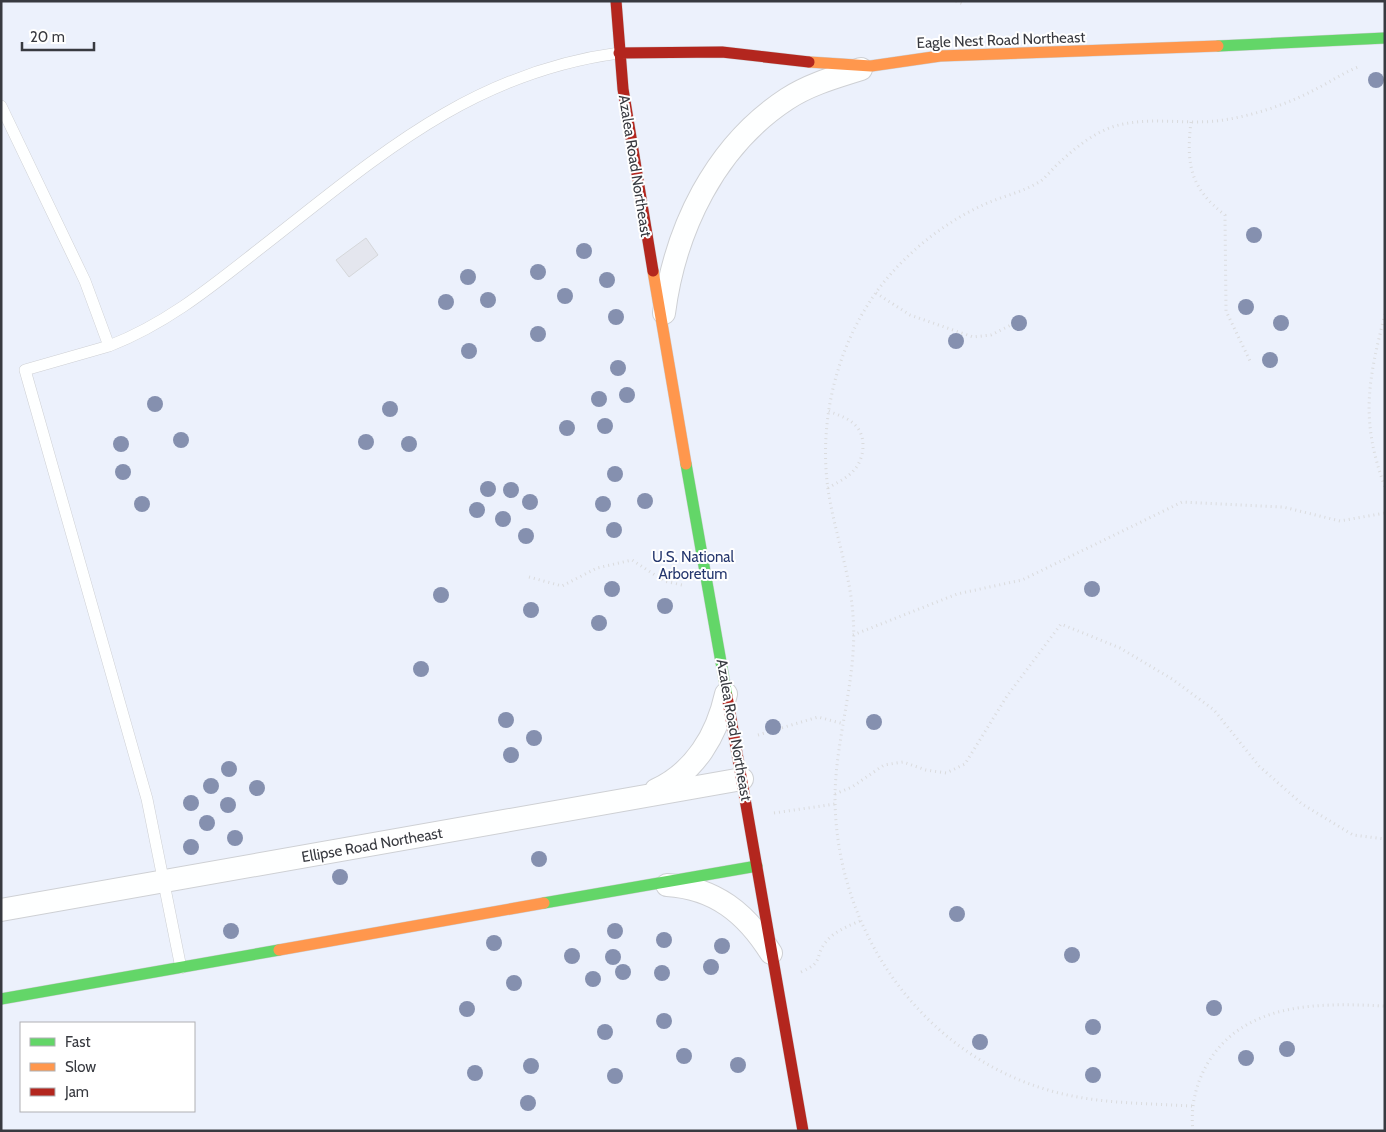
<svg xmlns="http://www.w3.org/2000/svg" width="1386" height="1132" viewBox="0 0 1386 1132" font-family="Cabin,sans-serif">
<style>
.green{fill:#ecf1fc;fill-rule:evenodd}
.building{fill:#e4e6ee;stroke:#d5d7da}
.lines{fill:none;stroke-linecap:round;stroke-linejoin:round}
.lane-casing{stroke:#ced0d4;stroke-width:12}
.street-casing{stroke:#ced0d4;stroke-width:24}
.fast-casing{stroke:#ced0d4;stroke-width:12}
.slow-casing{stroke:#ced0d4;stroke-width:12}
.jam-casing{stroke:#ced0d4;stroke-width:12}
.path{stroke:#dadbdd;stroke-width:3;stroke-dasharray:1 4;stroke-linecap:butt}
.lane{stroke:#feffff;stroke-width:11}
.street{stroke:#feffff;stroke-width:22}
.fast{stroke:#63d668;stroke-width:11}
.slow{stroke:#ff974d;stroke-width:11}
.jam{stroke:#b3261e;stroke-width:11}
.tree{fill:#8590af}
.labels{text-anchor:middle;stroke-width:4;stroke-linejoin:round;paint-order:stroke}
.street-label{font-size:15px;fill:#383a40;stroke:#fff}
.park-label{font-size:15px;fill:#25376e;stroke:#fff}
</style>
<rect width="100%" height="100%" fill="#fbfcfe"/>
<path class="green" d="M1,1H1385V1131H1ZM21,1023H194V1111H21Z"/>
<path class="building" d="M366,238L378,255L349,277L336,260Z"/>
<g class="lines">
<defs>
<path id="lane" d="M1,106L85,281L109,346C166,324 211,287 258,250C374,160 468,73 619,53
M109,346L25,370L147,799L181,968"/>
<path id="street" d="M664,313C675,229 715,146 787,99C810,84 836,77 861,69
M656,790C695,772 717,735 726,694
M667,885C715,888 746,913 771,953
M1,910L742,779"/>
<path id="fast" d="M1218,46L1385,38
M686,464L727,696
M544,903L757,866
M1,999L279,950"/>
<path id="slow" d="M809,62L871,66L940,56L1218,46
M653,271L686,464
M279,950L544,903"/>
<path id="jam" d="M616,1L623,89L653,271
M619,53L722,52L809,62
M727,696L803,1131"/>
</defs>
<use href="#lane" class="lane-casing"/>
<use href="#street" class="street-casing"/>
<use href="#fast" class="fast-casing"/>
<use href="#slow" class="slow-casing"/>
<use href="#jam" class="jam-casing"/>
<path class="path" d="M956,1L963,4L964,1
M1191,122C1186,164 1190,188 1225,215L1226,311L1251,363
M876,293L910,315L973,337L991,335L1015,323
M1385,314C1368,381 1360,420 1385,487
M828,488C836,483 848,478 854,470C864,460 867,437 856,426C849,418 838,415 828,411
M529,577L562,586L597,568L632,560L664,581L682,585
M853,635L957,594L1022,580L1182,502L1283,507L1340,521L1385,513
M758,735L818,717L844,724
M835,794L852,787L884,765L903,762L926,770L946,773L965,764L1007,696L1061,624L1120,648L1172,679L1214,710L1259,766L1302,804L1353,835L1385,839
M774,813L835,804
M801,972C824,962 814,958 825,943C833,932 848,926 860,921
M1192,1106C1144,1103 1094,1104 1048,1090C921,1053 836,930 835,799C835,737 858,678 853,615C850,572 834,531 828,489C817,410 843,323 898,266C922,241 952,219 983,205C1002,196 1025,192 1042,180C1048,175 1053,168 1059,163C1075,148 1092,134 1112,127C1149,115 1187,126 1224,120C1255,115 1288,104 1316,89C1330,82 1343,73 1358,67
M1193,1131C1190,1107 1196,1082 1209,1061C1247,1001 1321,1003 1385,1006"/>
<use href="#lane" class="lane"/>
<use href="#street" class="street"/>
<use href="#fast" class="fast"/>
<use href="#slow" class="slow"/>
<use href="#jam" class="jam"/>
</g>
<g class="tree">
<circle cx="1376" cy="80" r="8"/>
<circle cx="1254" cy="235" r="8"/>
<circle cx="584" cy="251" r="8"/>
<circle cx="538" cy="272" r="8"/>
<circle cx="468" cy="277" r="8"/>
<circle cx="607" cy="280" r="8"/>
<circle cx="565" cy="296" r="8"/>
<circle cx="488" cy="300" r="8"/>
<circle cx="446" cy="302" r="8"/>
<circle cx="1246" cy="307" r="8"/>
<circle cx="616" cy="317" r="8"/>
<circle cx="1019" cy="323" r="8"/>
<circle cx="1281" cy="323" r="8"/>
<circle cx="538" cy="334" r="8"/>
<circle cx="956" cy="341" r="8"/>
<circle cx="469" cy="351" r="8"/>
<circle cx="1270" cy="360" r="8"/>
<circle cx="618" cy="368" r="8"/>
<circle cx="627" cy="395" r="8"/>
<circle cx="599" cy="399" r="8"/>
<circle cx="155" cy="404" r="8"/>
<circle cx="390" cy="409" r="8"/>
<circle cx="605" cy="426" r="8"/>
<circle cx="567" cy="428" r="8"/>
<circle cx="181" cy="440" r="8"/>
<circle cx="366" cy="442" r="8"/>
<circle cx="121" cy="444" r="8"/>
<circle cx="409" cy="444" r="8"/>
<circle cx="123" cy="472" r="8"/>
<circle cx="615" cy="474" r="8"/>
<circle cx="488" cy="489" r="8"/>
<circle cx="511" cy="490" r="8"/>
<circle cx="645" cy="501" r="8"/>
<circle cx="530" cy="502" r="8"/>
<circle cx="142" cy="504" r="8"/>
<circle cx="603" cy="504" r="8"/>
<circle cx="477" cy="510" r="8"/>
<circle cx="503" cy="519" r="8"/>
<circle cx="614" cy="530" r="8"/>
<circle cx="526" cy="536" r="8"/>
<circle cx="612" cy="589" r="8"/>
<circle cx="1092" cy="589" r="8"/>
<circle cx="441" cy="595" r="8"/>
<circle cx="665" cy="606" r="8"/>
<circle cx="531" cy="610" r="8"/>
<circle cx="599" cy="623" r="8"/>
<circle cx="421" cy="669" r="8"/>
<circle cx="506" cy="720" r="8"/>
<circle cx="874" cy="722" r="8"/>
<circle cx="773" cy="727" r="8"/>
<circle cx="534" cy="738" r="8"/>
<circle cx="511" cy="755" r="8"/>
<circle cx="229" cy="769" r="8"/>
<circle cx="211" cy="786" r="8"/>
<circle cx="257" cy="788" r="8"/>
<circle cx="191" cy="803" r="8"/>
<circle cx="228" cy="805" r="8"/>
<circle cx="207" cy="823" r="8"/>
<circle cx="235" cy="838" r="8"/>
<circle cx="191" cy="847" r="8"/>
<circle cx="539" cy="859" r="8"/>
<circle cx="340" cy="877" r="8"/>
<circle cx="957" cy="914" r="8"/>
<circle cx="231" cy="931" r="8"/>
<circle cx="615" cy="931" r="8"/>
<circle cx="664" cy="940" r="8"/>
<circle cx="494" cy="943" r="8"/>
<circle cx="722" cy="946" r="8"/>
<circle cx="1072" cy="955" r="8"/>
<circle cx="572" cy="956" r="8"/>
<circle cx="613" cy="957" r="8"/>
<circle cx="711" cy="967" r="8"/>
<circle cx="623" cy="972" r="8"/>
<circle cx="662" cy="973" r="8"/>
<circle cx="593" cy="979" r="8"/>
<circle cx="514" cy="983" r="8"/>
<circle cx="1214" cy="1008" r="8"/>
<circle cx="467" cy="1009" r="8"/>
<circle cx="664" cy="1021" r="8"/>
<circle cx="1093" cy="1027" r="8"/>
<circle cx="605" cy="1032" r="8"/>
<circle cx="980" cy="1042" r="8"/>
<circle cx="1287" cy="1049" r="8"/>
<circle cx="684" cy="1056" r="8"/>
<circle cx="1246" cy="1058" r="8"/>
<circle cx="738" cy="1065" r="8"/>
<circle cx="531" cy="1066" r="8"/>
<circle cx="475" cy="1073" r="8"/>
<circle cx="1093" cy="1075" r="8"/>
<circle cx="615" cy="1076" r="8"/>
<circle cx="528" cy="1103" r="8"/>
</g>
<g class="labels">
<g class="street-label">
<text transform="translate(1001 40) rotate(-2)" y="5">Eagle Nest Road Northeast</text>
<text transform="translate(635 166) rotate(81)" y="5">Azalea Road Northeast</text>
<text transform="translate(734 730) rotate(80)" y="5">Azalea Road Northeast</text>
<text transform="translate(372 845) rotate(-10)" y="5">Ellipse Road Northeast</text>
</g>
<g class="park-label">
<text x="693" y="562">U.S. National<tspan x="693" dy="17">Arboretum</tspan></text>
</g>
</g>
<rect width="1386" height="1132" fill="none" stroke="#383a40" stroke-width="5"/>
<rect x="20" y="1022" width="175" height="90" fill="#ffffff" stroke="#afb0b3"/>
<rect x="30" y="1038" width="25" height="8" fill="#63d668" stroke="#afb0b3"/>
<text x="65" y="1047" font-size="15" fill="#383a40">Fast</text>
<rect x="30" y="1063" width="25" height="8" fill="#ff974d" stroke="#afb0b3"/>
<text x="65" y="1072" font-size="15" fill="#383a40">Slow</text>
<rect x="30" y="1088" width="25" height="8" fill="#b3261e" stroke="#afb0b3"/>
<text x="65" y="1097" font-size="15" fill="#383a40">Jam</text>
<path d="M22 42v8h72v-8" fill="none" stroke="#383a40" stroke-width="2.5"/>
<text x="30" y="42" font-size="15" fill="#383a40" stroke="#ffffff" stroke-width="4" paint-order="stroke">20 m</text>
</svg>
